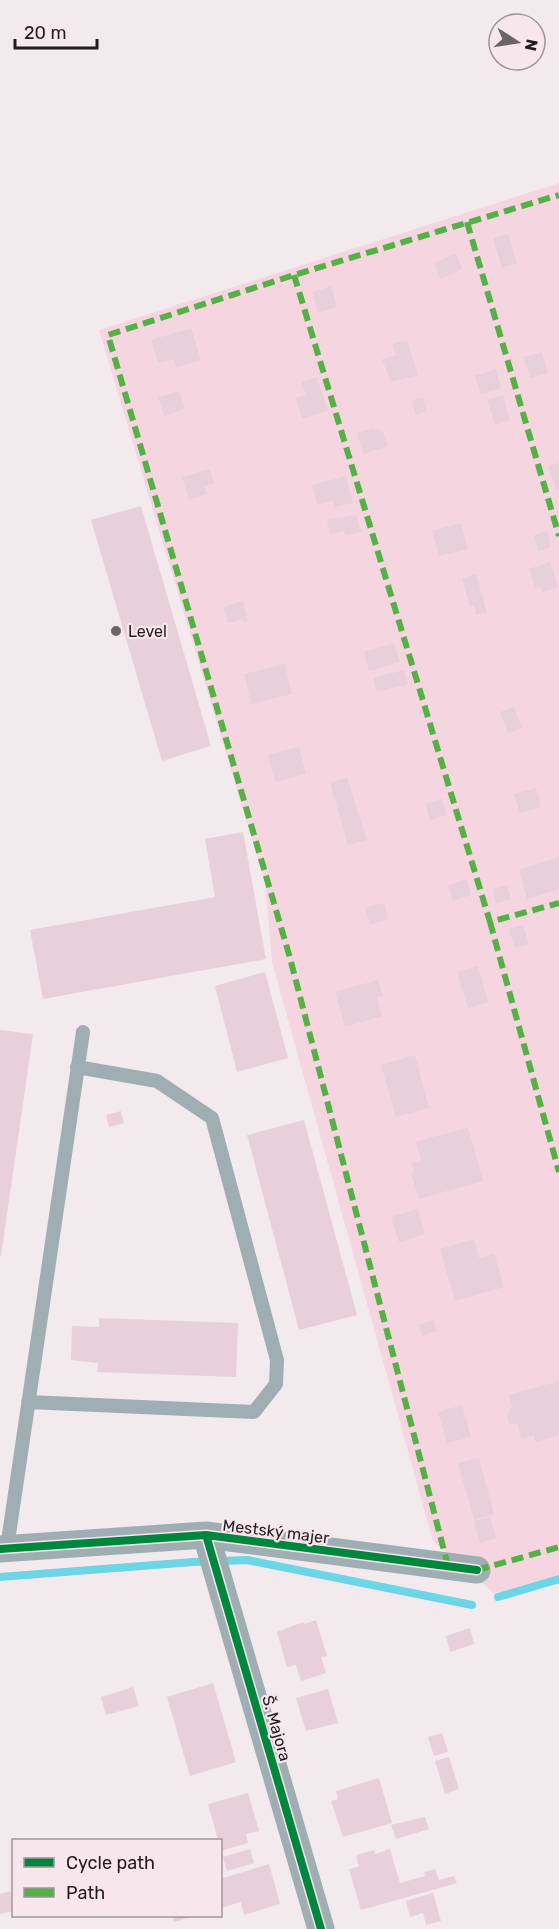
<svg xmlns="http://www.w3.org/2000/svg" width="559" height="1929" viewBox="0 0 559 1929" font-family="Rubik,sans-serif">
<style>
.green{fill:#f5d5e0}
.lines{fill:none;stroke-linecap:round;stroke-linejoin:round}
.stream{stroke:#6cd6e7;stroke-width:8}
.building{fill:#e7d0d9}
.service{stroke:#9faeb2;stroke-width:14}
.minor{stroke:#9faeb2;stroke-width:27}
.quiet{stroke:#55b145;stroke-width:6;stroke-dasharray:12 6;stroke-linecap:butt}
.cycleway-casing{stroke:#f7e6ec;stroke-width:11}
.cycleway{stroke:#00873e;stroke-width:8}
.poi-dot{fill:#6b6466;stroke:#f7e6ec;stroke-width:2}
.labels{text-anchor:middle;stroke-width:4.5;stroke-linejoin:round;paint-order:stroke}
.poi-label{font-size:16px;fill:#221c1e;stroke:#f7e6ec;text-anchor:start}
.street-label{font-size:16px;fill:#221c1e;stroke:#f7e6ec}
</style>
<rect width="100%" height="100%" fill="#f3eaed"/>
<path class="green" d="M559,183V1582L494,1593L433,1541L272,962L265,883L99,330Z"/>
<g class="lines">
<path class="stream" d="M0,1577L193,1562L247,1560L472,1605
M498,1597L559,1579"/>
</g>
<path class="building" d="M508,234L517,263L502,268L493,238Z
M456,254L462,269L441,279L434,263Z
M331,286L337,307L318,313L312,292Z
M191,328L201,360L176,367L174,359L158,363L151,340Z
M407,340L418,375L391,382L382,359L396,355L392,344Z
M542,352L548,373L530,378L524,357Z
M496,369L501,388L481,394L475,376Z
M317,377L328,411L302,419L296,398L306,395L301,382Z
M179,391L185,409L164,416L158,397Z
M503,395L510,421L495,425L487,400Z
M423,397L426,411L416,415L412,403L414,400Z
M374,428V430L379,429L380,432L383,431L387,446L363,454L357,433Z
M559,463V489L556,490L549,466Z
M210,469L214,483L204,486L207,494L189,500L182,477Z
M346,476L353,503L335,507L333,501L317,505L312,485Z
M141,506L211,746L162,761L91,520Z
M356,515L361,532L345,536L344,531L330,534L327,520Z
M461,523L468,549L439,556L432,531Z
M547,531L551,547L538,551L534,535Z
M550,562L558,587L542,592L541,587L535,588L529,569Z
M476,574L487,613L476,615L474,605L470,607L462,578Z
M243,601L248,621L244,622V619L228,623L223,607Z
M394,643L400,662L369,671L364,652Z
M285,664L292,694L251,704L244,674Z
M404,670L408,684L377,692L373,678Z
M514,707L522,728L508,733L500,712Z
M299,747L306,774L275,782L268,755Z
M347,777L367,840L348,845L330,783Z
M536,788L541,807L520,813L514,794Z
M442,799L447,815L430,820L425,804Z
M243,832L266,959L43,999L30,930L215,897L205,839Z
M559,857V889L527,899L519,870Z
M467,879L471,895L453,901L448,885Z
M507,885L511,899L496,903L492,889Z
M384,903L388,919L370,925L365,908Z
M523,925L529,944L515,948L509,929Z
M478,966L488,1002L468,1008L457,972Z
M265,972L288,1058L237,1072L215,986Z
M378,980L383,996L377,997L382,1016L345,1027L335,992Z
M0,1030L33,1034L1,1256H0Z
M415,1055L429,1108L396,1117L381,1065Z
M121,1111L124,1123L109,1127L106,1115Z
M304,1120L357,1315L299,1330L247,1135Z
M468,1127L483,1181L419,1199L411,1173L414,1172L411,1163L421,1160L416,1142Z
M417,1209L425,1234L399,1242L391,1217Z
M474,1239L479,1258L494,1253L504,1287L455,1301L440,1249Z
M99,1318L238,1323L236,1377L97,1372L98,1363L71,1360L72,1326L99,1327Z
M434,1320L436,1331L422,1336L419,1325Z
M559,1381V1435L536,1442L534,1435L521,1439L518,1425L509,1423L507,1415L510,1409L512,1408L509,1395Z
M462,1405L471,1437L447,1443L438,1412Z
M479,1458L494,1514L474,1520L458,1463Z
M490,1517L496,1538L480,1543L474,1521Z
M316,1620L327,1656L321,1657L326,1673L301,1681L296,1665L287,1667L277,1632L303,1622L304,1624Z
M470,1628L474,1644L450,1652L446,1636Z
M213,1683L236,1762L190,1776L167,1697Z
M133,1687L139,1706L106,1715L101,1697Z
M328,1689L338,1723L306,1731L296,1698Z
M442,1733L448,1752L434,1756L428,1737Z
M449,1757L459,1789L445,1794L435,1761Z
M379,1778L392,1823L343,1837L331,1801L338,1799L336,1791Z
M248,1793L259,1831L246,1834L248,1843L220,1851V1840H218L208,1804Z
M425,1817L429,1829L396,1839L391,1825Z
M250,1849L254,1863L227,1871L223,1857Z
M390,1849L400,1883L425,1876L424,1872L435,1869L439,1880L454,1876L457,1883L361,1910L349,1869L359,1867L356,1855L374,1850L375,1854Z
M269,1864L280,1904L244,1915L241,1902L220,1908V1879Z
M10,1891L14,1911L0,1914V1894Z
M433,1893L441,1921L426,1925L423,1913L410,1917L406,1901Z
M173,1916H195L174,1922Z"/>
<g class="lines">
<path class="service" d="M28,1402L254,1412L276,1384L277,1360L212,1118L157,1081L77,1067
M7,1548L83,1032"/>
<path class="minor" d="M206,1535L321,1929
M0,1549L206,1535L477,1570"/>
<path class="quiet" d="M467,222L559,536
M294,275L490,922L559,903
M490,922L559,1172
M448,1566L290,958L108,335L294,275L559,195
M477,1570L559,1547"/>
<defs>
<path id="cycleway" d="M206,1535L321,1929
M0,1549L206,1535L477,1570"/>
</defs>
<use href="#cycleway" class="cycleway-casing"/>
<use href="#cycleway" class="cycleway"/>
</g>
<circle class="poi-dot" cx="116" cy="631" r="6"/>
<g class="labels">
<g class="poi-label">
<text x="128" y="637">Level</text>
</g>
<g class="street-label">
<text transform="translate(276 1531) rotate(7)" y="6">Mestský majer</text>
<text transform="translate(277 1728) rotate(74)" y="6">Š. Majora</text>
</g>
</g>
<rect x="12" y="1839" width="210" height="78" fill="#f7e6ec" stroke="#a2959a" stroke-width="1.5"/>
<rect x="24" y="1858" width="30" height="9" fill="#00873e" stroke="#a2959a" stroke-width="1.5"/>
<text x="66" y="1869" font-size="18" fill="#221c1e">Cycle path</text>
<rect x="24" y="1888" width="30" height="9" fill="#55b145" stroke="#a2959a" stroke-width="1.5"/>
<text x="66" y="1899" font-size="18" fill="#221c1e">Path</text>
<g transform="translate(517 42) rotate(102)"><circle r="28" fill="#f7e6ec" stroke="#a2959a" stroke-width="1.5"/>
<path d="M0-4.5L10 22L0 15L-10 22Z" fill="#6b6466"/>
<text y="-9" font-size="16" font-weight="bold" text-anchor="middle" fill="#221c1e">N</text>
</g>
<path d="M15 39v9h82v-9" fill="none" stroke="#221c1e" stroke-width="3"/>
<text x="24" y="39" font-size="18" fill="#221c1e" stroke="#f7e6ec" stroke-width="4.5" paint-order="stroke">20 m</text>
</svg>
